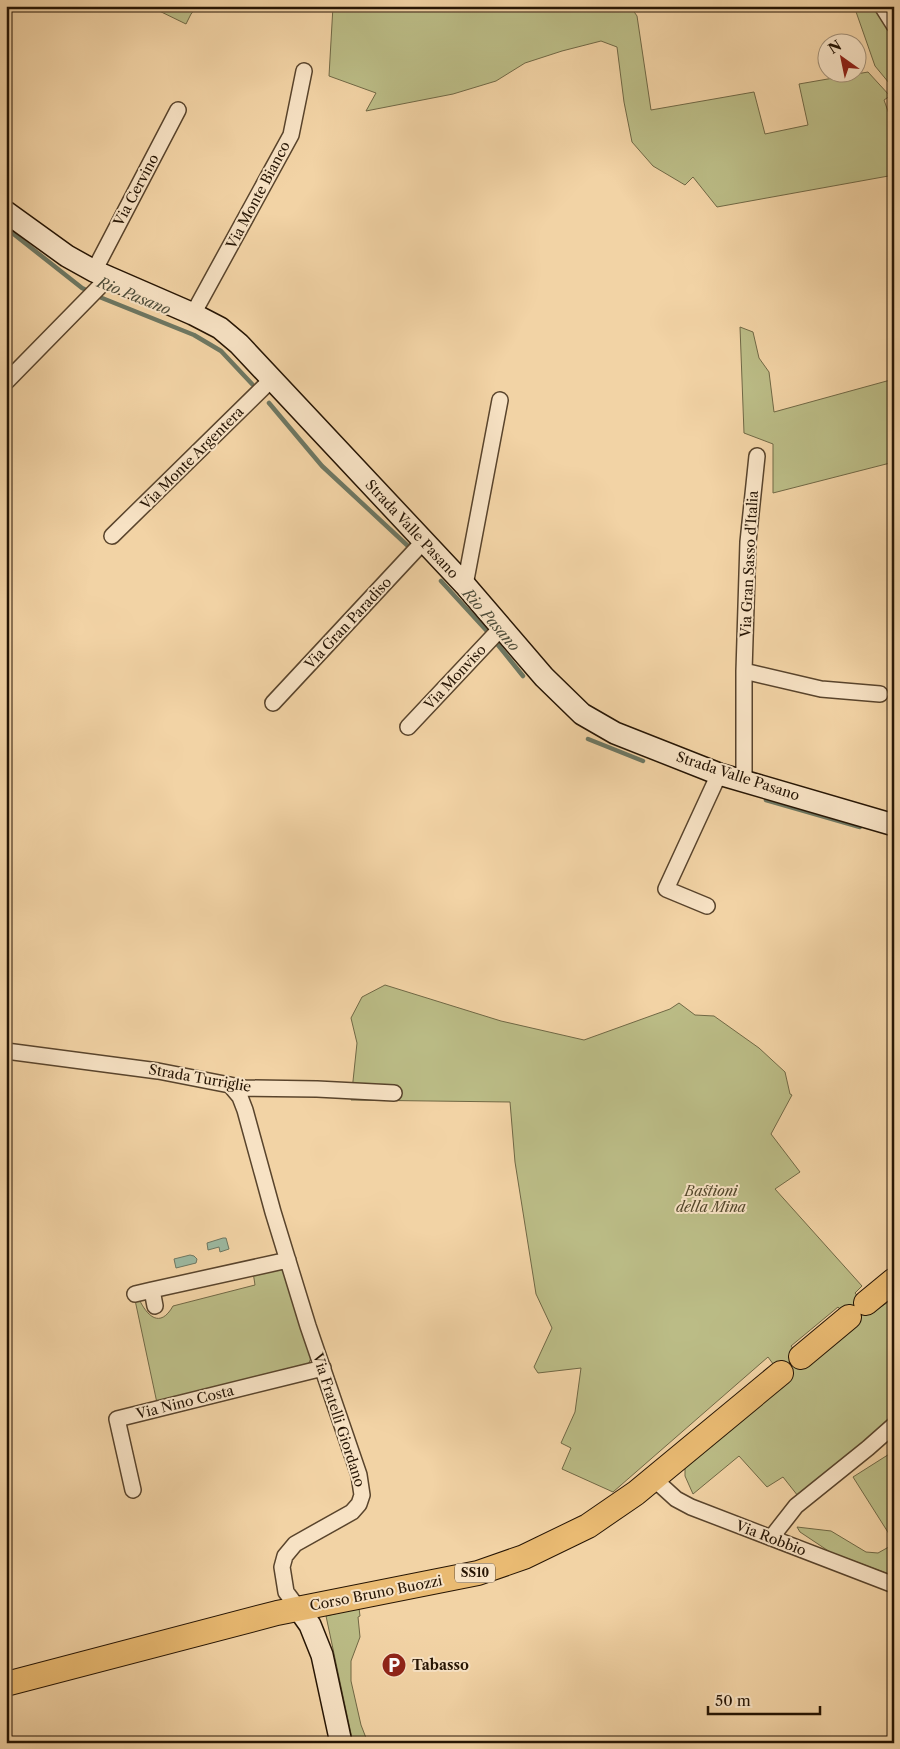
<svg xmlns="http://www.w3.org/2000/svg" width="900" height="1749" viewBox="0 0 900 1749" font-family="'Libre Caslon Text',serif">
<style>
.green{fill:#bbbc86;stroke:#706845;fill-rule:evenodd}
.water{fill:#9cb9a1;stroke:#6d7762}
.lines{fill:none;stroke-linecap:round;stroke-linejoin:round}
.stream{stroke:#6d7762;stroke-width:4.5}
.street-casing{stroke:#59442c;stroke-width:18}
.secondary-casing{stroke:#261504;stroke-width:24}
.primary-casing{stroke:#261504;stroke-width:26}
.street{stroke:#f7e2c4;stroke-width:15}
.secondary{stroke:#f7e2c4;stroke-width:21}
.primary{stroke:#e9ba72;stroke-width:24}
.labels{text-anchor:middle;stroke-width:4;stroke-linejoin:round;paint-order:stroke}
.shield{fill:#f7e2c4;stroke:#65523e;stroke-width:1}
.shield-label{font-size:12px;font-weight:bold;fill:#261504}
.street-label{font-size:14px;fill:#261504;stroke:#f7e2c4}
.park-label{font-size:14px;font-style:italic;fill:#53472b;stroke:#f7e2c4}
.poi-label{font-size:14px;font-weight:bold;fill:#261504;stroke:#f7e2c4;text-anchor:start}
.water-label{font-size:15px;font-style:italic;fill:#4f4e3b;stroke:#f7e2c4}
</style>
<rect width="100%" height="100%" fill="#f2d3a5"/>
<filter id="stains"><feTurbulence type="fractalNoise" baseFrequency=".004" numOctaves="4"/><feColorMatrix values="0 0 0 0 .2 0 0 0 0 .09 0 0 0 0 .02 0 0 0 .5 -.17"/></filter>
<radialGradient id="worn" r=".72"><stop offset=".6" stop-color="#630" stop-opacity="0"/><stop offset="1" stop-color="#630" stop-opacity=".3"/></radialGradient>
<path class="green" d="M149,6H198L191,14L186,24Z
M333,6H630L637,16L651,110L754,92L765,134L808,125L799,84L868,72L890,96L884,100L894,128V175L717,207L693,177L685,185L653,166L632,142L624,102L617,47L601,41L562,51L525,63L496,81L453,94L366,111L376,93L329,76Z
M854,6H894V89L875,66Z
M740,327L753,332L759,358L769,372L774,412L894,379V462L773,493V444L744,433Z
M385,985L501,1021L584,1040L670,1009L679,1003L695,1015L714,1016L759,1048L785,1072L790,1094L792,1095L771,1134L800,1172L775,1189L862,1286L855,1293L872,1313L894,1298V1415L876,1434L798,1496L783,1477L767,1487L739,1456L693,1494L685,1476V1467L787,1383L768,1357L613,1492L562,1469L571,1448L561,1443L575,1412L581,1368L538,1373L534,1367L552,1328L536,1294L515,1162L510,1102L351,1100L357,1043L351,1018L362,997ZM838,1307L855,1327L807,1367L791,1346Z
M282,1265L312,1355L309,1363L304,1366L157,1403L135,1300L139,1299C147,1316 160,1329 173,1306L255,1285L253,1272Z
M894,1451V1535L891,1537L853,1477Z
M797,1527L831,1531L866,1552L878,1553L894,1544V1576L830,1552L800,1532Z
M359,1608L360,1616L358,1617L360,1637L351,1661V1681L361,1725L368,1743H353L326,1616Z"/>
<path class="water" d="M223,1238H226L229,1249L220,1252L219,1247L208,1250L207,1243Z
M190,1255L194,1256L197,1259L196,1263L176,1268L174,1259Z"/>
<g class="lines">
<path class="stream" d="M6,228L82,288L102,298L194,335L221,351L252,384
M269,403L322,466L408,546
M441,581L486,630L523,676
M588,739L643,761
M766,800L860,827"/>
<defs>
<path id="street" d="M882,6L894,25
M94,271L178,110
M193,314L291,135L304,71
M6,382L109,277
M112,536L272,379
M465,585L500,400
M744,671L821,689L880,694
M273,703L423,542
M408,727L502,627
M744,781V671L748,542L757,456
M707,906L666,889L719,774
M6,1051L158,1071L245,1088L317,1089L394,1093
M230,1085L240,1097L245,1110L273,1212L308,1326L359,1475L362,1495L359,1504L352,1512L295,1544L285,1556L282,1567L286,1592L298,1608
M135,1294L152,1290
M155,1306L152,1290L288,1260
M654,1479L676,1499L691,1507L894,1585
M133,1490L117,1419L323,1368
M771,1538L796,1506L868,1448L894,1425"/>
<path id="secondary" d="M6,212L67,256L94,271L193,314L220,328L239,344L465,585L544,677L582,714L615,733L719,774L894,825
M298,1608L310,1625L322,1655L341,1743"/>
<path id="primary" d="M866,1303L894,1280
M801,1357L849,1317
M6,1684L277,1613L478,1573L524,1557L588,1526L636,1493L781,1373"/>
</defs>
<use href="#street" class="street-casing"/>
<use href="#secondary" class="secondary-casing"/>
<use href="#primary" class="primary-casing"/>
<use href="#street" class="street"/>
<use href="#secondary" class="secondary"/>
<use href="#primary" class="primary"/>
</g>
<defs>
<symbol id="parking-disc" viewBox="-11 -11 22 22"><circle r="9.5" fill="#8f2418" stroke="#f7e2c4"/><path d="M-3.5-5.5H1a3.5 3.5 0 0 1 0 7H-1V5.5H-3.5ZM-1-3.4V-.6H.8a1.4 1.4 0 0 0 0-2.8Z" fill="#fff"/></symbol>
</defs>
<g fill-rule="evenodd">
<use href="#parking-disc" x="380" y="1651" width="28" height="28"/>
</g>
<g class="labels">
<rect class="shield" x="455" y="1563.5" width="40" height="19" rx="4"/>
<g class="shield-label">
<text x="475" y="1577">SS10</text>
</g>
<g class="street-label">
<text transform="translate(136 190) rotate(-62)" y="5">Via Cervino</text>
<text transform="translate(258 195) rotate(-62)" y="5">Via Monte Bianco</text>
<text transform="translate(192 458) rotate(-45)" y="5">Via Monte Argentera</text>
<text transform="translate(412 529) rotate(47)" y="5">Strada Valle Pasano</text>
<text transform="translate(749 564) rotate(-87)" y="5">Via Gran Sasso d'Italia</text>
<text transform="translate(348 623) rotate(-47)" y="5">Via Gran Paradiso</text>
<text transform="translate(455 677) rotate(-47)" y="5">Via Monviso</text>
<text transform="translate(738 776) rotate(18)" y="5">Strada Valle Pasano</text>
<text transform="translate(200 1078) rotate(10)" y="5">Strada Turriglie</text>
<text transform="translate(185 1402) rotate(-14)" y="5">Via Nino Costa</text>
<text transform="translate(339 1420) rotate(72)" y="5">Via Fratelli Giordano</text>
<text transform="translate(771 1538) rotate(21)" y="5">Via Robbio</text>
<text transform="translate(376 1593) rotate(-11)" y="5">Corso Bruno Buozzi</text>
</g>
<g class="park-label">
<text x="711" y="1196">Bastioni<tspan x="711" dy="16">della Mina</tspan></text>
</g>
<g class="poi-label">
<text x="412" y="1670">Tabasso</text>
</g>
<g class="water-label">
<text transform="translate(134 296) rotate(22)" y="5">Rio Pasano</text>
<text transform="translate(491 620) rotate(49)" y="5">Rio Pasano</text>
</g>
</g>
<rect width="900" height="1749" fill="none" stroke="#f2d3a5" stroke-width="25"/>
<rect x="8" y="8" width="885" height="1734" fill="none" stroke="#261504" stroke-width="2.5"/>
<rect x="12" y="12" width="875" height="1724" fill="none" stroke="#261504"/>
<g transform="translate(842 58) rotate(327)"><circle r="24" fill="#f7e2c4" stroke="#a39077"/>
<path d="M0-4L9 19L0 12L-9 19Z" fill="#8f2418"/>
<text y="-8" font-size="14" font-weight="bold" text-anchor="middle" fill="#261504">N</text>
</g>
<path d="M708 1706v8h112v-8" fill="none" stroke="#261504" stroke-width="2.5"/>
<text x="715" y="1706" font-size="15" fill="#261504" stroke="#f7e2c4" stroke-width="4" paint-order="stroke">50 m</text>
<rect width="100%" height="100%" filter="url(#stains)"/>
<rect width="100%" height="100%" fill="url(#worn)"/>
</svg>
